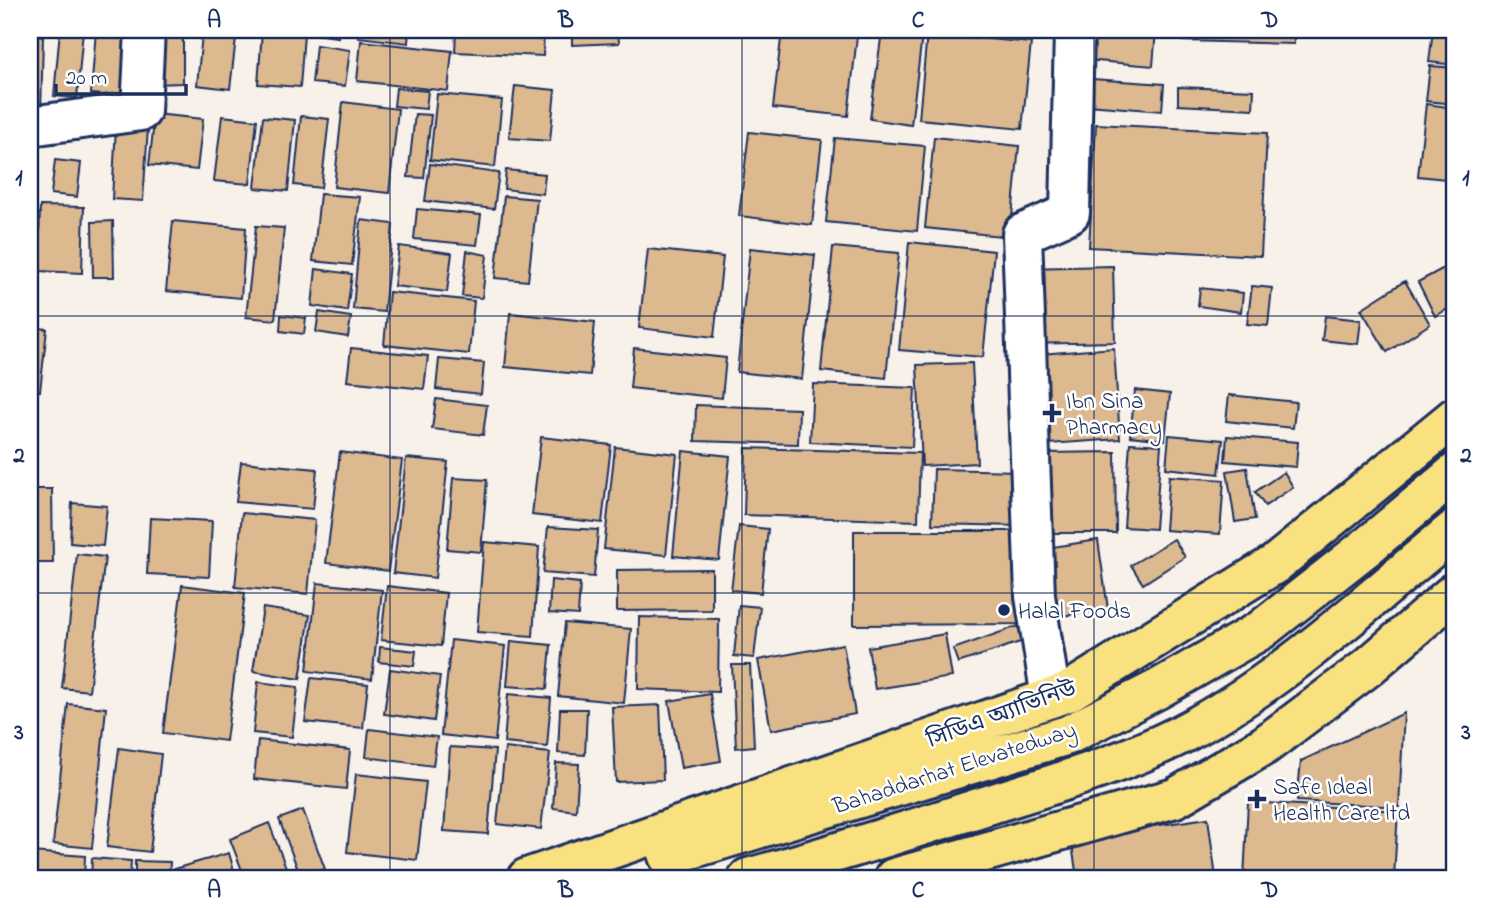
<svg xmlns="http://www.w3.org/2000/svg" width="1485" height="908" viewBox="0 0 1485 908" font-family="'Indie Flower','Noto Sans Bengali',sans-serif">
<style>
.building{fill:#ddb98f;stroke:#1b2f5e;stroke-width:2}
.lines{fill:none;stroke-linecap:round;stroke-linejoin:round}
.street-casing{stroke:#1b2f5e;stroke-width:44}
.highway-casing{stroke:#1b2f5e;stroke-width:44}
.street{stroke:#fff;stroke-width:38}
.highway{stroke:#fae180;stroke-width:38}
.grid{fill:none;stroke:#1b2f5e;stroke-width:2;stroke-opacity:0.55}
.poi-dot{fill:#1b2f5e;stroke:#fff;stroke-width:2.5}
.labels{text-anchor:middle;stroke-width:5;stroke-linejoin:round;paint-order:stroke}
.poi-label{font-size:23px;fill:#1b2f5e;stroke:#fff;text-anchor:start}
.street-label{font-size:23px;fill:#1b2f5e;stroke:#fff}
.neatline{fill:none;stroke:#1b2f5e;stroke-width:2.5}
.grid-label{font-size:23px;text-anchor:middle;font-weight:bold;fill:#1b2f5e}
</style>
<rect width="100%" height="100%" fill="#f8f1e9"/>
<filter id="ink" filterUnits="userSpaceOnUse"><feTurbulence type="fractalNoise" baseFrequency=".0143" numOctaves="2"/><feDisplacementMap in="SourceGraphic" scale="14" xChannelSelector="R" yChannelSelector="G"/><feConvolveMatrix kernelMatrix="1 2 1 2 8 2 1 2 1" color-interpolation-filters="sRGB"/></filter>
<g filter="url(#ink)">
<path class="building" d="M60,30H83L77,98L54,96Z
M96,30H134L129,97L91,94Z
M153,30H183V83L153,84Z
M314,30H338V37L313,34Z
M359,30H409L408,43L358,37Z
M456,30H544L543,56L455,52Z
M572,30H618L619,43L572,45Z
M782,30L857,36L848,116L773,108Z
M1065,30H1156L1153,66L1063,58Z
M1184,30H1294V44L1183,41Z
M1433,30H1455V65L1429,62Z
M262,31L304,34L300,87L258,84Z
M882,31L922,36L911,125L870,119Z
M927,33L1031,43L1022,129L919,119Z
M202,34L236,38L230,89L197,85Z
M30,36L43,37L41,114L30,113Z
M361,41L452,51L448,91L357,81Z
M316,45L350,50L345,86L312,83Z
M1430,66L1455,68V104L1426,101Z
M1077,78L1164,84L1162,111L1075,104Z
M515,86L555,90L550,141L509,138Z
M1178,87L1254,90L1253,109L1178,105Z
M396,88L428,91L426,109L394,106Z
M437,94L502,100L495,167L430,160Z
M343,102L398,109L389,193L334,187Z
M1426,104L1455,108V180L1418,176Z
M155,114L203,119L197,170L149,165Z
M415,114L431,115L424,178L408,177Z
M222,116L257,120L250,184L214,181Z
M301,116L329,119L321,188L294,185Z
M263,117L295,120L288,191L255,188Z
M1096,124L1267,133L1261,256L1089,247Z
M116,126L148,128L143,201L112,199Z
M749,132L822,140L812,225L739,216Z
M934,137L1019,146L1010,237L925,228Z
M835,138L925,146L917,231L826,222Z
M55,160L81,163L77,197L51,194Z
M430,164L499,173L494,209L425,201Z
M506,170L545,174L543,194L504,189Z
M320,194L360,197L352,265L313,261Z
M504,196L537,199L528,281L495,278Z
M40,206L84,207L82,273L38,271Z
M417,209L481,215L477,245L414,239Z
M361,220L393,224L384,312L353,309Z
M113,221L114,277H93L92,222Z
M173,221L246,228L241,298L166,291Z
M256,226L284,228L275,320L246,317Z
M909,242L994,251L983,357L899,350Z
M399,246L452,253L447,292L394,286Z
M833,247L899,253L886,378L821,371Z
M750,248L815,255L802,379L737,372Z
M648,249L723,257L714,337L639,328Z
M467,251L487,255L482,298L462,296Z
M1455,262V305L1435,316L1418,282Z
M1113,266L1115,342L1025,344L1024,268Z
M316,269L352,274L347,311L312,306Z
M1405,281L1430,324L1387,352L1361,309Z
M1252,286L1272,288L1268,326L1247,324Z
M1200,288L1243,293L1241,312L1198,306Z
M389,292L474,301L469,354L384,345Z
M319,312L351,317L348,337L316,332Z
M510,313L595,322L590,375L505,367Z
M281,315L306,318L304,334L280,331Z
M1325,316L1361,320L1358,344L1322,340Z
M30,327L47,329L40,391L30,389Z
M351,348L428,356L424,389L347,381Z
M634,348L726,358L722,398L630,388Z
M1114,348L1120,439L1034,445L1028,355Z
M439,359L484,363L481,394L436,389Z
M972,363L977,463L922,466L917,365Z
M813,384L915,388L912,447L810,442Z
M1135,390L1170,394L1165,440L1130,436Z
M1229,395L1296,402L1293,428L1226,421Z
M436,399L487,405L483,435L432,429Z
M696,405L799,409L798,444L695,441Z
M1169,435L1223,440L1219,474L1166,468Z
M1227,436L1298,442L1296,467L1225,461Z
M541,437L611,445L602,523L532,515Z
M1130,443L1161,445L1155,529L1124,527Z
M615,447L677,454L666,555L604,549Z
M746,448L920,453L918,521L744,515Z
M683,451L730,456L719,560L673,556Z
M340,452L402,460L388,571L326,563Z
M1115,452L1116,533H1044V453Z
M406,458L448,462L435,578L393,573Z
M241,462L317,469L313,509L236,502Z
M1247,468L1255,519L1235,522L1227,471Z
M934,469L1021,471L1020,526L932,524Z
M1284,472L1293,487L1265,506L1255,492Z
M1169,476L1224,480L1220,534L1165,530Z
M453,478L487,480L481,552L447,549Z
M30,489H52L53,563H30Z
M72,503L107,506L103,546L70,543Z
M242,513L315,520L308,594L235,587Z
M150,518L212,521L209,577L147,574Z
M739,526L768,529L761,593L731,590Z
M548,527L598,530L594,577L543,573Z
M854,531H1025V624L854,625Z
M1174,539L1185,557L1143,584L1131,565Z
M1098,540L1108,609L1055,617L1046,548Z
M484,542L539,547L533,636L477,632Z
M77,554L105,557L89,691L62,688Z
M712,569V610L617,611V570Z
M551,580L580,583L578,615L549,613Z
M317,583L382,590L372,679L307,671Z
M182,585L245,593L226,741L163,733Z
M387,586L446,593L441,646L381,640Z
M739,605L760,607L754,658L734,656Z
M263,608L310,615L300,679L253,671Z
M1454,611H1455V653H1451Z
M639,617L719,619L718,692L638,689Z
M565,623L631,629L624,703L558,696Z
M1021,625L1026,640L958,663L953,649Z
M945,634L952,677L875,689L868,647Z
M451,640L505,646L495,741L441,735Z
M511,641L551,645L547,689L507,686Z
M843,644L855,714L771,730L758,660Z
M380,647L416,651L414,666L379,662Z
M732,665H750L754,746L736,748Z
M390,669L440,676L434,721L384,714Z
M311,678L368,684L363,728L305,722Z
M258,682L298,687L292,737L253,733Z
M508,694L551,698L547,747L504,743Z
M710,694L721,761L681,768L669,701Z
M68,704L106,708L92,848L53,844Z
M660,705L663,780L616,782L612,707Z
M560,709H587L585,755L558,753Z
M1404,713L1399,807L1297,801L1301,761Z
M369,729L437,737L433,766L366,757Z
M258,740L350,750L346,789L254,779Z
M450,747L495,750L488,834L444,831Z
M119,748L161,754L150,852L107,847Z
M505,748L550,753L541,829L497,824Z
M556,763L579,764L576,811L553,808Z
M356,774L426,782L417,860L347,852Z
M1248,802L1398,811L1394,878H1244Z
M303,810L325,869L301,878L279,819Z
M1208,818L1216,878H1077L1071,838Z
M269,823L290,878H245L230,839Z
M30,852L85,856L84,878H30Z
M229,853L236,878H177L174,869Z
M92,858L131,861L130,878H91Z
M135,861L170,862L169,878H135Z"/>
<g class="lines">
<defs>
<path id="street" d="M30,126L141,111L145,30
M1051,698L1035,596L1022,234L1070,213L1074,30"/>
<path id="highway" d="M668,856L1068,735L1158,689L1261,630L1369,545L1455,473
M527,878L1068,692L1275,564L1455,417
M748,878C829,856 910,830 991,804C1054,784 1120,765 1180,735C1281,683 1367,601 1455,529
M894,878L1175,798L1265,745L1367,668L1455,592"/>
</defs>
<use href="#street" class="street-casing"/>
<use href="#highway" class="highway-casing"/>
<use href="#street" class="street"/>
<use href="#highway" class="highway"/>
</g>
</g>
<path class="grid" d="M390,30V878M742,30V878M1094,30V878M30,316H1455M30,593H1455"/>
<g class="poi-dot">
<path d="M1048.5 402.5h7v7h7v7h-7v7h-7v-7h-7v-7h7z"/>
<circle cx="1004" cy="610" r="7"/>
<path d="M1253.5 788.5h7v7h7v7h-7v7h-7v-7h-7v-7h7z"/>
</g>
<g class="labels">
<g class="poi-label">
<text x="1066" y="408">Ibn Sina<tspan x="1066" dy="26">Pharmacy</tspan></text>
<text x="1018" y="618">Halal Foods</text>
<text x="1273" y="794">Safe Ideal<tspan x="1273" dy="26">Health Care ltd</tspan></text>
</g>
<g class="street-label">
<text transform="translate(1001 713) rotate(-20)" y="8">সিডিএ অ্যাভিনিউ</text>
<text transform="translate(954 767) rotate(-18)" y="8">Bahaddarhat Elevatedway</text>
</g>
</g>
<rect width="1485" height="908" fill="none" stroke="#fff" stroke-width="77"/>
<path d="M56 84v10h130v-10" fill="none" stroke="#1b2f5e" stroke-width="3.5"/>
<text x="66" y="84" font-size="21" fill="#1b2f5e" stroke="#ffffff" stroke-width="5" paint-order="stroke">20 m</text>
<rect x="38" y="38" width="1408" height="832" class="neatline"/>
<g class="grid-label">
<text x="214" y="27">A</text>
<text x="566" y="27">B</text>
<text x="918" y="27">C</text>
<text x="1270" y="27">D</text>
<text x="19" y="185">1</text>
<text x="1466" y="185">1</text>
<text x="19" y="462">2</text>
<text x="1466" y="462">2</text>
<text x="19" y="739">3</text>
<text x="1466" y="739">3</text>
<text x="214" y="897">A</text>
<text x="566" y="897">B</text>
<text x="918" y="897">C</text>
<text x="1270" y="897">D</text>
</g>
</svg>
